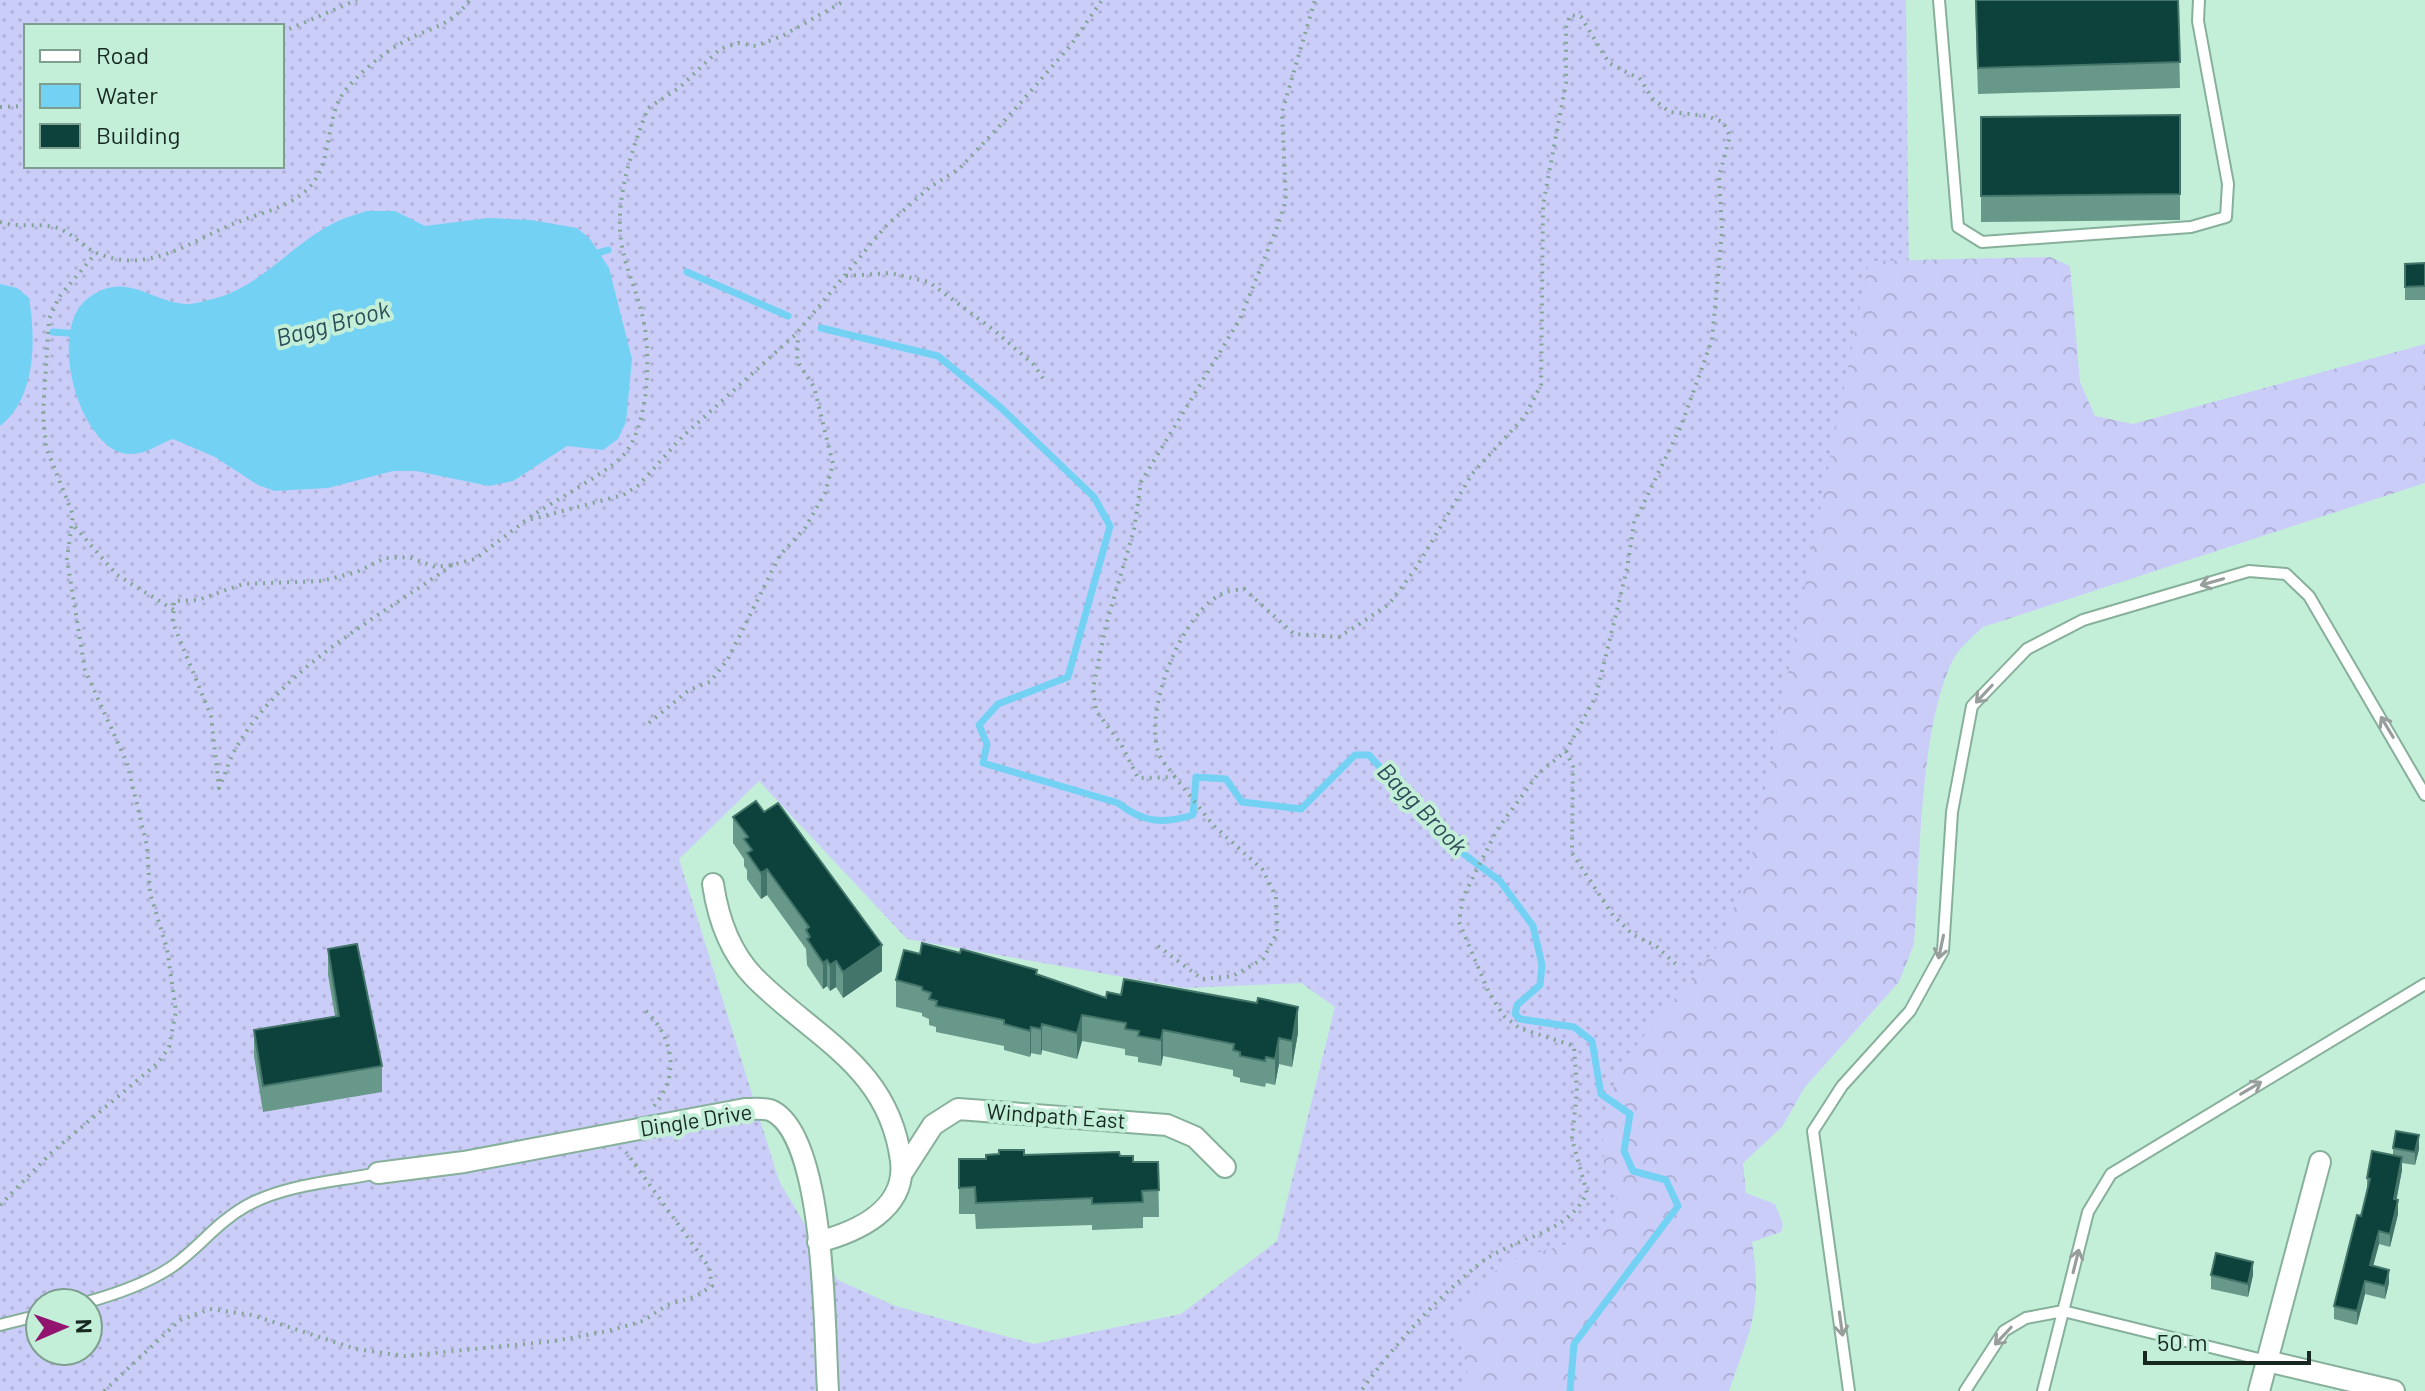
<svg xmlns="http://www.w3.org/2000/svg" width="2425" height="1391" viewBox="0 0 2425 1391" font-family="Barlow,sans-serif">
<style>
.grass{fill:url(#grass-dots);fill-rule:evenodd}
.forest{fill:url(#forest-crowns)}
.water{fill:#73d2f3}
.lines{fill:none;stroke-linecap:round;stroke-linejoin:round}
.stream{stroke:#73d2f3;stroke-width:7}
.lane-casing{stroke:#87b09b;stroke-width:14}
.street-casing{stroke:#87b09b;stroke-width:24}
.path{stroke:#83a594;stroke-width:4;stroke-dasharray:2 6;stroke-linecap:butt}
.lane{stroke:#fff;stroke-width:10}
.street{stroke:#fff;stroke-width:20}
.wall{fill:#68988a}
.shaded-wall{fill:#44756a}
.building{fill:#0d413b;stroke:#44756a;stroke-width:2}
.oneway{stroke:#979e9b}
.labels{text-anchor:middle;stroke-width:8;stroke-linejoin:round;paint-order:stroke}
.street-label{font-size:22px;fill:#172820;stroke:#c3efd9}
.water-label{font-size:24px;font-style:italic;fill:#2e4c57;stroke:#c3efd9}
</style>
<defs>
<pattern id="grass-dots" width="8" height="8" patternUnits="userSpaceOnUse" patternTransform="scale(2)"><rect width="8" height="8" fill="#cbcdf9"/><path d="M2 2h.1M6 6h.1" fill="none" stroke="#aeb0d5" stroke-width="1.8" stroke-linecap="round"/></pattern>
<pattern id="forest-crowns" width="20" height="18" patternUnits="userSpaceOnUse" patternTransform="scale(2)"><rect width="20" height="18" fill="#cbcdf9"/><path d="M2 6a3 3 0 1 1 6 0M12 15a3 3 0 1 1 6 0" fill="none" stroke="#aeb0d5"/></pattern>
</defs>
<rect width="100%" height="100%" fill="#c3efd9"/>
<path class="grass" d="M0,0H1906L1909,288L1796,957L1511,1391H0ZM26,26H282V166H26ZM759,781L907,939L1186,988L1301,983L1335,1007L1277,1241L1181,1314L1034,1344L895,1306L838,1280L779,1181L679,859ZM40,1303H88V1351H40Z"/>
<path class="forest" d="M2050,257L2070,266L2080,382L2095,416L2133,424L2425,344V483L1983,627C1974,636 1960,647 1954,658C1919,725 1920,867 1914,944L1899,982L1805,1087L1782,1127L1743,1163L1746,1193L1775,1204L1783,1224L1781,1232L1752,1242C1763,1309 1750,1330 1729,1391H1459L1464,1386L1468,1369L1454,1326L1460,1308L1488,1276L1512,1260L1599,1235L1613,1224L1619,1206L1604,1164L1602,1117L1624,1060L1715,950L1748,875L1869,261Z"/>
<path class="water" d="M366,211H395L425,226L488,218L531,220L577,228L590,239L609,268L632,359L626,422L618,439L603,450L567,446L513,481L489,486L416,471H393L328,488L275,491L258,485L215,457L173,439C156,445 141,458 122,453C77,440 48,330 87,299C124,270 148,300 184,304C191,305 201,302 208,300C257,291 289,246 332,224C343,218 355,215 366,211Z
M0,284L17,288L29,298C36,340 36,398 0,426Z"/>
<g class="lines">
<path class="stream" d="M590,255L608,250
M687,272L788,316
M821,328L938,356L999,406L1094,497L1110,526L1068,677L998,704L979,725L987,744L983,763L1118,803C1143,823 1163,824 1193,815L1196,777L1226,779L1242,802L1301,809L1355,755H1369L1445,840L1500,881L1533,926L1542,965L1540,985L1517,1005L1515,1014L1520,1019L1574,1027L1592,1041L1601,1094L1630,1114L1624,1151L1633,1171L1666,1180L1678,1206L1574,1344L1570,1391
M53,332L79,334"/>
<defs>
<path id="lane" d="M1939,0L1958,227L1982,242L2191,227L2226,217L2228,184L2198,21L2199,0
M84,1303C113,1295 144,1285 170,1268C197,1250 216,1223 246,1206C286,1184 334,1182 378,1173
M0,1325L40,1315
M1849,1391L1813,1131L1842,1086L1910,1011L1943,951L1952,812L1972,706L2027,649L2083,620L2249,571L2286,574L2309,596L2425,795
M1965,1391L2004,1331L2026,1318L2063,1311L2267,1361
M2043,1391L2088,1212L2111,1174L2425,984"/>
<path id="street" d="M713,884C718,918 729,951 754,977C814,1038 889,1066 901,1161C907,1210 856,1232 818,1242
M378,1173L464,1162L745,1109C752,1109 763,1108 770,1110C827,1133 824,1335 828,1391
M902,1173L933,1125L958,1109L1167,1125L1195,1137L1225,1167
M2267,1361L2394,1391
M2259,1391L2320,1162"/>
</defs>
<use href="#lane" class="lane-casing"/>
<use href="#street" class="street-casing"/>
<path class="path" d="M282,32L357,0
M0,107L26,106
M0,222C19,228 36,223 54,227C71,231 81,246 95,252C147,277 191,240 238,222C263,212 295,206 313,183C334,155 324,114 348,87C363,70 384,52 405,41C435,25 446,29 470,0
M846,276L890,273L929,282L995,331L1033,364L1045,381
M530,517C552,502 613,470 626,452C650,420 652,348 641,310C635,286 624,265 621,240C615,197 633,147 648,108L679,88L720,49L738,43L756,46L784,35L846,0
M75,527L117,575L174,610
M452,565C377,619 284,665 236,748C229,760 225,775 219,788L211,716L173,623L174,601L198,600L243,584L322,581L357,572L385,558L409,557L435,567L452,565L475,559L525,521L623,495L639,485L682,437L796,334L885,227L930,187L959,169L1008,117L1071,45L1102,0
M649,723L689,690L710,682L728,659L780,555L805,528L825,493L833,464L814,387L797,361L798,334
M1566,751L1573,767L1572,853L1612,914L1632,934L1656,946L1680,968
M1175,777C1170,769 1160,760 1158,751C1144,708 1183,608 1226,592C1231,590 1239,590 1244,589L1294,634L1339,637L1364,621L1389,604L1416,568L1472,474L1525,416L1541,385L1543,205L1566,83V28L1570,15L1581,17L1609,63L1640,79L1653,99L1670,112L1707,116L1723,122L1730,136L1719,177L1722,231L1712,340L1681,426L1634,523L1627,569L1596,696L1566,751L1538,774L1497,830L1463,897L1459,922L1489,993L1504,1016L1519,1028L1574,1046L1577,1091L1572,1139L1587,1193C1564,1238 1515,1235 1478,1265C1435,1300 1393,1346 1361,1391
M1158,946L1202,979L1233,976L1263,959L1277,933L1276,897L1263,870L1213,825L1175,777L1138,778L1121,744L1096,711L1093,688L1106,625L1134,530L1141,482L1240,319L1276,230L1286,200L1282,112L1315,0
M646,1011C674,1039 680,1075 654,1106
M0,1205L52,1152L158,1063L169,1047L176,1011L167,949L150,893L147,846L127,763L85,670L67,559L73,515L46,447L43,414L49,319L59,297L96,253
M104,1391L180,1320L210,1309L252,1315L356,1349L404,1356L555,1341L608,1331L643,1321L667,1305L697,1296L712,1286L709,1267L626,1152"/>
<use href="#lane" class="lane"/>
<use href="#street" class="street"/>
</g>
<path class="wall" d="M1975,0H2178L2180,88L1978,94Z
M1981,117L2180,194V220L1981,222Z
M2425,263V300H2405V264Z
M733,817L882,971L843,998L836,987L830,991L827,986L823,989L807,965L806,949L767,895L761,899L747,879V870L744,866V859L733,843Z
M328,949L382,1066V1092L263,1112L254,1056V1030L335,1016L328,975Z
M920,954L1037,975L1106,998L1298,1033L1292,1067L1279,1064L1275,1085L1266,1083L1265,1087L1240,1082V1078L1233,1076V1070L1163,1056L1161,1066L1138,1062V1057L1125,1055V1049L1082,1041L1077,1059L1042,1050L1041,1055L1031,1053L1030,1057L1004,1050V1046L936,1032V1027L929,1025V1019L922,1016V1013L896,1007V980Z
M2393,1148L2419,1149L2415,1165L2402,1163V1170L2396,1200L2398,1214L2390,1247L2379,1244L2373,1265L2389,1283L2385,1299L2365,1294L2357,1325L2334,1319V1306L2361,1216L2367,1192V1178L2393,1155Z
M1024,1155L1120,1156L1133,1162H1158L1159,1217H1143V1228L1092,1230V1225L976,1229L975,1214H959V1159H986Z
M2211,1275H2253L2248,1297L2211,1289Z"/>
<path class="shaded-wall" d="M767,869V895L761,899V873Z
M882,945V971L843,998V972Z
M827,960V986L823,989V963Z
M836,961V987L830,991V965Z
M1298,1007V1033L1292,1067V1041Z
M1082,1015V1041L1077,1059V1033Z
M1042,1024V1050L1041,1055V1029Z
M1031,1027V1053L1030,1057V1031Z
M1163,1030V1056L1161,1066V1040Z
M1279,1038V1064L1275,1085V1059Z
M2419,1135V1149L2415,1165V1152Z
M2402,1157V1170L2394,1213V1199Z
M2398,1200V1214L2390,1247V1234Z
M2379,1231V1244L2370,1278V1265Z
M2253,1262V1275L2248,1297V1284Z
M2389,1270V1283L2385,1299V1286Z
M2365,1281V1294L2357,1325V1311Z"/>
<path class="building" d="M1976,0H2178L2180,62L1978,68Z
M2180,115V194L1981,196V117Z
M2425,263V286L2405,287V264Z
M756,801L764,812L778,803L882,945L843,972L836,961L830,965L827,960L823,963L807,939L810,937L806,930L809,927L767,869L761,873L747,853L752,850L744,839L748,837L733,817Z
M922,943L960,953L961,949L1037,970L1036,974L1106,998L1107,992L1121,995L1124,979L1257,1003L1258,998L1298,1007L1292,1041L1279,1038L1275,1059L1266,1057L1265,1061L1240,1056V1052L1233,1050L1234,1044L1163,1030L1161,1040L1138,1036L1139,1031L1125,1029L1126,1023L1082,1015L1077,1033L1042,1024L1041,1029L1031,1027L1030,1031L1004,1024V1020L936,1006L937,1001L929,999L931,993L922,990V987L896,980L904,950L920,954Z
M357,944L382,1066L263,1086L254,1030L339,1016L328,949Z
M2396,1131L2419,1135L2415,1152L2393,1148Z
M999,1150H1024V1155L1119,1152L1120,1156H1133V1162H1158L1159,1190L1142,1191L1143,1202L1092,1204V1198L976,1203L975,1187L959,1188V1159H986V1155L999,1154Z
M2372,1151L2402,1157L2394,1199L2398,1200L2390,1234L2379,1231L2370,1265L2389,1270L2385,1286L2365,1281L2357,1311L2334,1306L2357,1215L2361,1216L2370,1179L2367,1178Z
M2216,1253L2253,1262L2248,1284L2211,1275Z"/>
<defs><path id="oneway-shaft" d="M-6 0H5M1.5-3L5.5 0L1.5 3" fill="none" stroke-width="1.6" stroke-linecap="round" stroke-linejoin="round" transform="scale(2)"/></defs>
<g class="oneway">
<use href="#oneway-shaft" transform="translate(2212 582) rotate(164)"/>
<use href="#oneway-shaft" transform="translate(1984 694) rotate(133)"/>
<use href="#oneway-shaft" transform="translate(2387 727) rotate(-121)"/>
<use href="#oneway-shaft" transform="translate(1941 947) rotate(102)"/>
<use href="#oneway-shaft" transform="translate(2251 1088) rotate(-31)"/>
<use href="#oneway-shaft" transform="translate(2076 1261) rotate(-76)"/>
<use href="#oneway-shaft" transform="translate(1841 1324) rotate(82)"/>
<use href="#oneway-shaft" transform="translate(2003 1336) rotate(133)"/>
</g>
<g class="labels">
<g class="street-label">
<text transform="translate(1056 1116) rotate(4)" y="8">Windpath East</text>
<text transform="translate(696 1120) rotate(-9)" y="8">Dingle Drive</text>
</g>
<g class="water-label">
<text transform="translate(333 324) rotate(-15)" y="8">Bagg Brook</text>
<text transform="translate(1422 809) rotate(46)" y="8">Bagg Brook</text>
</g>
</g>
<rect x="24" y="24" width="260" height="144" fill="#c3efd9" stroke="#7e9f8f" stroke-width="2"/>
<rect x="40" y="50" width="40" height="12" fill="#ffffff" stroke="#7e9f8f" stroke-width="2"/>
<text x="96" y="64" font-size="24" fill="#172820">Road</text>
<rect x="40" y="84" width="40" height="24" fill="#73d2f3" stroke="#7e9f8f" stroke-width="2"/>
<text x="96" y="104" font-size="24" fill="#172820">Water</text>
<rect x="40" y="124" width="40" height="24" fill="#0d413b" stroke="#7e9f8f" stroke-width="2"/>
<text x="96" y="144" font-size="24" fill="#172820">Building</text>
<g transform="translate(64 1327) rotate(88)"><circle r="38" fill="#c3efd9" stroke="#7e9f8f" stroke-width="2"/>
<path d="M0-6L14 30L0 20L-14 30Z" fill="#92146f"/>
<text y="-12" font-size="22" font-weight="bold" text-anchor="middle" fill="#172820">N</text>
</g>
<path d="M2145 1351v12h164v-12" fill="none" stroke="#172820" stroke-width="4"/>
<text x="2157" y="1351" font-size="24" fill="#172820" stroke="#c3efd9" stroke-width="6" paint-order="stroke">50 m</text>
</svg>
